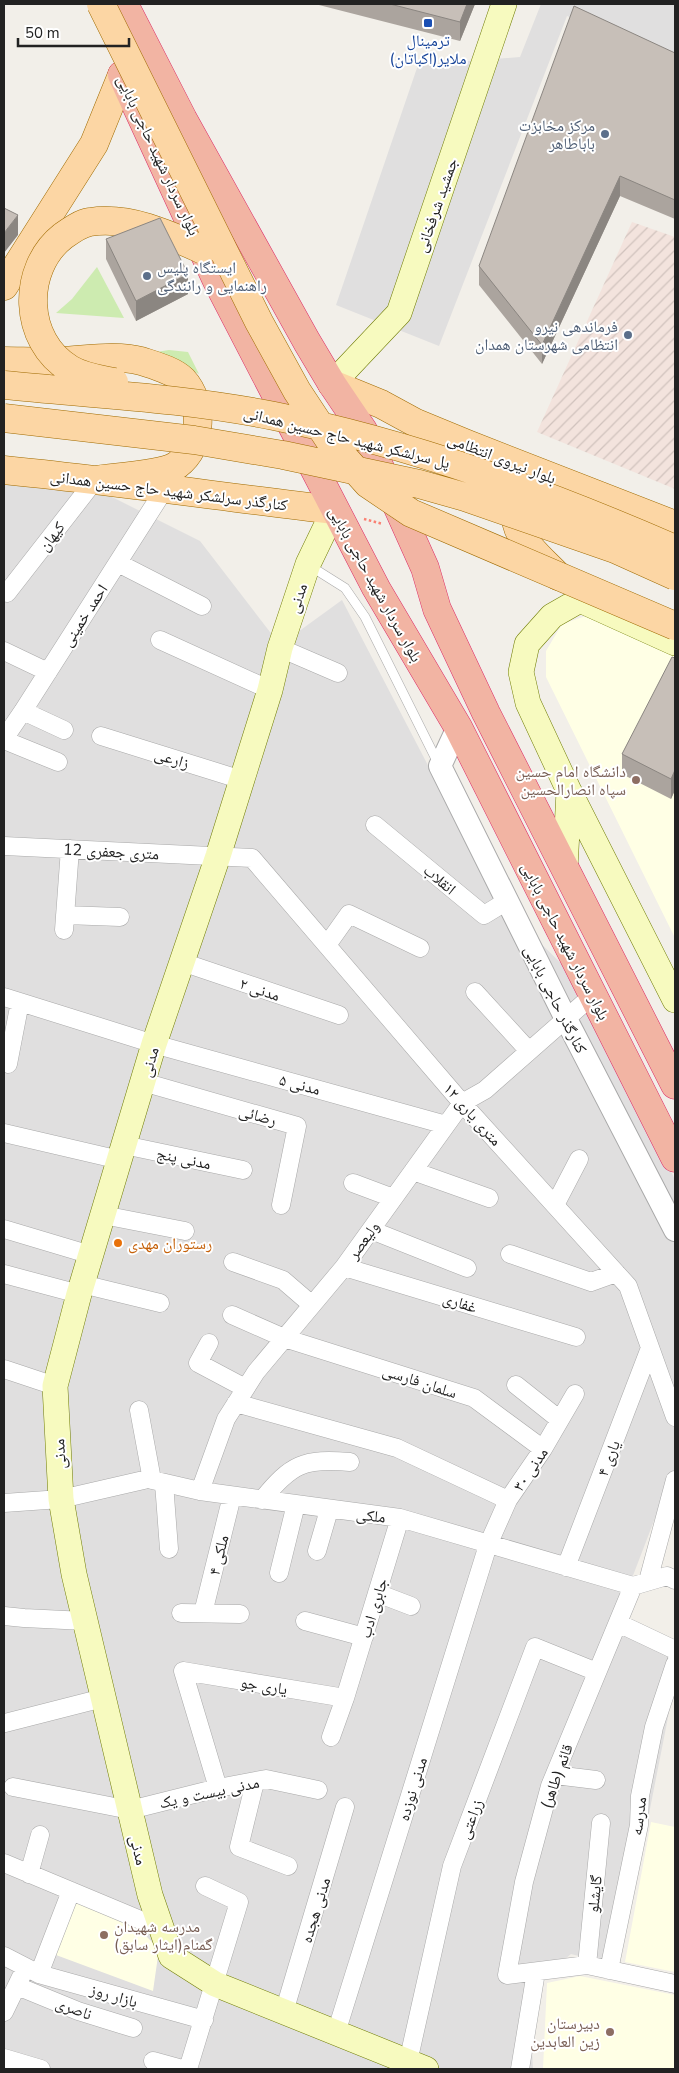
<svg xmlns="http://www.w3.org/2000/svg" width="679" height="2073" viewBox="0 0 679 2073" font-family="'Nunito Sans','Noto Naskh Arabic',sans-serif">
<style>
.residential{fill:#e0dfdf}
.education{fill:#ffffe5}
.military{fill:url(#military-furrows)}
.grass{fill:#cdebb0}
.lines{fill:none;stroke-linecap:round;stroke-linejoin:round}
.service-casing{stroke:#a9a9a9;stroke-width:10}
.minor-casing{stroke:#a9a9a9;stroke-width:19}
.tertiary-casing{stroke:#a9a9a9;stroke-width:24}
.secondary-casing{stroke:#707d05;stroke-width:26}
.primary-casing{stroke:#a06b00;stroke-width:29}
.trunk-casing{stroke:#dc2a67;stroke-width:29}
.path{stroke:#fa8072;stroke-width:2.5;stroke-dasharray:2.5 2.5;stroke-linecap:butt}
.service{stroke:#fff;stroke-width:9}
.minor{stroke:#fff;stroke-width:18}
.tertiary{stroke:#fff;stroke-width:22}
.secondary{stroke:#f7fabf;stroke-width:25}
.primary{stroke:#fcd6a4;stroke-width:28}
.trunk{stroke:#f2b4a3;stroke-width:28}
.primary-bridge-casing{stroke:#a06b00;stroke-width:29;stroke-linecap:butt}
.primary-bridge{stroke:#fcd6a4;stroke-width:28}
.wall{fill:#aba49e}
.shaded-wall{fill:#8b8681}
.building{fill:#c7bfb8;stroke:#8b8681}
.transit-dot{fill:#1a4fb4;stroke:#fff;stroke-width:2}
.service-dot{fill:#5c6f8a;stroke:#fff;stroke-width:2}
.education-dot{fill:#8d6e63;stroke:#fff;stroke-width:2}
.food-dot{fill:#e8710a;stroke:#fff;stroke-width:2}
.labels{text-anchor:middle;stroke-width:4;stroke-linejoin:round;paint-order:stroke}
.transit-label{font-size:16px;fill:#164399;stroke:#fff}
.service-label{font-size:16px;fill:#4e5e75;stroke:#fff;text-anchor:end}
.street-label{font-size:16px;fill:#222;stroke:#fff}
.education-label{font-size:16px;fill:#785e54;stroke:#fff;text-anchor:end}
.food-label{font-size:16px;fill:#c56008;stroke:#fff;text-anchor:start}
</style>
<defs>
<pattern id="military-furrows" width="10" height="10" patternUnits="userSpaceOnUse" patternTransform="scale(1.25)"><rect width="10" height="10" fill="#f3e3dd"/><path d="M-1 1l2-2M0 10L10 0M9 11l2-2" fill="none" stroke="#d0c2bd"/></pattern>
</defs>
<rect width="100%" height="100%" fill="#f2efe9"/>
<path class="residential" d="M541,4H675V57L567,16L439,346L336,305L418,65L520,57Z
M4,481L98,490L200,541L280,645L342,600L499,902L593,995L675,1180V1472L673,1471L616,1620L675,1647V1682L619,1966L571,1954L529,1989L533,2069H4Z"/>
<path class="education" d="M595,613L675,648V938L546,677V651L562,624Z
M651,1822L675,1827V1972L625,1962Z
M73,1901L132,1922L159,1949L153,1991L56,1955Z
M580,1976L675,1995V2069H543L547,1983Z"/>
<path class="military" d="M632,222L675,237V489L537,432Z"/>
<path class="grass" d="M97,267L124,318L56,313L72,299Z
M169,350L188,352L199,374L156,352Z"/>
<g class="lines">
<defs>
<path id="service" d="M310,566L345,588L365,617L438,763"/>
<path id="minor" d="M118,563L202,606
M7,593L95,480
M160,640L270,690
M280,648L338,673
M4,651L48,672
M23,711L64,730
M101,736L242,780
M4,739L23,711L164,490
M4,740L58,762
M375,825L484,915L507,901
M4,846L252,858L462,1103L628,1286L675,1417
M65,915L120,917
M64,930L70,849
M327,945L349,914L420,948
M182,962L339,1015
M475,992L529,1051
M4,997L154,1044L446,1125
M8,1064L20,1002
M143,1082L297,1126L281,1205
M4,1133L120,1160
M124,1145L243,1170
M413,1171L489,1198
M353,1183L393,1198
M555,1205L579,1159
M103,1215L185,1231
M4,1229L91,1255
M371,1230L467,1268
M510,1254L591,1282L616,1273
M233,1262L283,1280L312,1305
M344,1267L576,1337
M4,1274L79,1294
M82,1284L160,1303
M232,1315L284,1338L474,1398L543,1449
M209,1343L198,1363L245,1388
M4,1369L55,1386
M516,1385L560,1420
M236,1403L397,1448L508,1500
M139,1410L152,1480
M164,1483L169,1549
M200,1491L226,1419L256,1372L344,1267L462,1103L485,1090L593,995
M262,1500C291,1464 304,1458 350,1462
M4,1503L61,1499L148,1479L200,1491L400,1518L633,1586L667,1576L675,1580
M317,1551L329,1510
M566,1567L650,1348
M279,1573L296,1504
M648,1581L675,1480
M633,1586L550,1786L524,1882L507,1975L587,1965L675,1984
M377,1593L411,1606
M181,1613L240,1614
M203,1613L232,1496
M4,1616L24,1618L85,1621
M305,1621L364,1637
M618,1623L673,1649L675,1652
M5,1723L103,1698
M331,1737L345,1698L400,1518
M555,1775L596,1780
M255,1782L239,1847L288,1866
M13,1787L130,1810L218,1788L266,1779L318,1790
M218,1788L183,1671L345,1698
M4,1863L162,1929
M29,1874L40,1835
M4,1956L39,1974L204,2020
M587,1965L601,1823
M609,1970L639,1825L640,1796L654,1727L675,1664
M39,1974L71,1891
M17,1986L78,2011L133,2028
M4,2012L21,1977
M284,2012L345,1807
M336,2033L488,1545L508,1500L543,1449L575,1394
M4,2058L41,2069
M153,2061L182,2069
M408,2062L452,1866L535,1647L597,1672
M188,2069L239,1902L205,1886
M520,2069L536,1972"/>
<path id="tertiary" d="M458,727L440,766L566,1019L675,1230"/>
<path id="secondary" d="M332,384L399,313L504,4
M334,510L308,564L280,648L270,690L218,856L154,1044L79,1294L55,1386L61,1499L74,1574L150,1895L171,1956L215,1984L426,2069
M675,643L580,600L552,616L527,644L521,672L528,703L569,791L675,1000
M565,869L569,791"/>
<path id="primary" d="M4,286L94,144L122,75
M4,361C23,361 42,362 61,361C86,360 116,354 141,361C153,365 173,370 183,380C204,403 203,446 177,465C163,475 114,477 95,480
M332,384L381,404L416,423L467,444L675,525
M4,470C114,481 224,497 334,510
M519,494C505,532 534,551 558,576"/>
<path id="trunk" d="M124,4L183,119L307,342L332,384L363,430L425,568L437,609L486,713L675,1085
M122,75L216,279L376,588L458,727L675,1158"/>
</defs>
<use href="#service" class="service-casing"/>
<use href="#minor" class="minor-casing"/>
<use href="#tertiary" class="tertiary-casing"/>
<use href="#secondary" class="secondary-casing"/>
<use href="#primary" class="primary-casing"/>
<use href="#trunk" class="trunk-casing"/>
<path class="path" d="M364,519L383,524"/>
<use href="#service" class="service"/>
<use href="#minor" class="minor"/>
<use href="#tertiary" class="tertiary"/>
<use href="#secondary" class="secondary"/>
<use href="#primary" class="primary"/>
<use href="#trunk" class="trunk"/>
<defs>
<path id="primary-bridge" d="M101,4L259,322L297,391L332,444L368,484L411,513L675,626
M114,382C99,379 83,377 70,369C23,341 21,269 63,236C70,231 81,223 90,222C129,216 168,234 203,250
M4,385C94,394 185,398 274,416C413,444 546,493 675,549
M4,418L194,440L283,455L419,484L465,497L615,549L675,576"/>
</defs>
<use href="#primary-bridge" class="primary-bridge-casing"/>
<use href="#primary-bridge" class="primary-bridge"/>
</g>
<path class="wall" d="M315,4H475L460,41Z
M675,53V219L620,196L542,364L479,285V266Z
M106,239L188,294L136,321L106,259Z
M675,658V790L671,799L622,774V754Z"/>
<path class="shaded-wall" d="M467,4H475L460,41V22Z
M620,176V196L542,364V345Z
M18,215V235L4,253V233Z
M188,274V294L136,321V301Z
M675,770V790L671,799V779Z"/>
<path class="building" d="M390,4H467L460,22Z
M574,6L675,53V200L620,176L542,345L479,266Z
M4,208L18,215L4,233Z
M160,218L188,274L136,301L106,239Z
M672,657L675,658V770L671,779L622,754Z"/>
<rect class="transit-dot" x="423" y="18" width="10" height="10" rx="2.5"/>
<g class="service-dot">
<circle cx="605" cy="134" r="5"/>
<circle cx="147" cy="276" r="5"/>
<circle cx="628" cy="335" r="5"/>
</g>
<g class="education-dot">
<circle cx="636" cy="780" r="5"/>
<circle cx="104" cy="1935" r="5"/>
<circle cx="610" cy="2032" r="5"/>
</g>
<circle class="food-dot" cx="118" cy="1243" r="5"/>
<g class="labels">
<g class="transit-label">
<text x="428" y="46">ترمینال<tspan x="428" dy="18">ملایر(اکباتان)</tspan></text>
</g>
<g class="service-label">
<text x="595" y="131">مرکز مخابزت<tspan x="595" dy="18">باباطاهر</tspan></text>
<text x="157" y="273" text-anchor="start">ایستگاه پلیس<tspan x="157" dy="18">راهنمایی و رانندگی</tspan></text>
<text x="618" y="332">فرماندهی نیرو<tspan x="618" dy="18">انتظامی شهرستان همدان</tspan></text>
</g>
<g class="street-label">
<text transform="translate(159 155) rotate(65)" y="6">بلوار سردار شهید حاجی بابایی</text>
<text transform="translate(436 205) rotate(-71)" y="6">جمشید شرفخانی</text>
<text transform="translate(347 437) rotate(14)" y="6">پل سرلشکر شهید حاج حسین همدانی</text>
<text transform="translate(502 458) rotate(21)" y="6">بلوار نیروی انتظامی</text>
<text transform="translate(169 490) rotate(7)" y="6">کنارگذر سرلشکر شهید حاج حسین همدانی</text>
<text transform="translate(51 536) rotate(-52)" y="6">کیهان</text>
<text transform="translate(376 584) rotate(61)" y="6">بلوار سردار شهید حاجی بابایی</text>
<text transform="translate(297 598) rotate(-72)" y="6">مدنی</text>
<text transform="translate(84 615) rotate(-57)" y="6">احمد خمینی</text>
<text transform="translate(172 758) rotate(17)" y="6">زارعی</text>
<text transform="translate(111 851) rotate(3)" y="6">12 متری جعفری</text>
<text transform="translate(440 879) rotate(40)" y="6">انقلاب</text>
<text transform="translate(566 941) rotate(63)" y="6">بلوار سردار شهید حاجی بابایی</text>
<text transform="translate(260 989) rotate(19)" y="6">مدنی ۲</text>
<text transform="translate(556 999) rotate(63)" y="6">کنارگذر حاجی بابایی</text>
<text transform="translate(149 1062) rotate(-74)" y="6">مدنی</text>
<text transform="translate(300 1084) rotate(15)" y="6">مدنی ۵</text>
<text transform="translate(473 1114) rotate(48)" y="6">۱۲ متری یاری</text>
<text transform="translate(258 1115) rotate(16)" y="6">رضائی</text>
<text transform="translate(184 1158) rotate(12)" y="6">مدنی پنج</text>
<text transform="translate(363 1240) rotate(-54)" y="6">ولیعصر</text>
<text transform="translate(460 1302) rotate(17)" y="6">غفاری</text>
<text transform="translate(420 1381) rotate(18)" y="6">سلمان فارسی</text>
<text transform="translate(59 1454) rotate(-93)" y="6">مدنی</text>
<text transform="translate(608 1458) rotate(-69)" y="6">یاری ۴</text>
<text transform="translate(530 1469) rotate(-56)" y="6">مدنی ۳۰</text>
<text transform="translate(371 1515) rotate(7)" y="6">ملکی</text>
<text transform="translate(218 1555) rotate(-76)" y="6">ملکی ۴</text>
<text transform="translate(373 1608) rotate(-73)" y="6">جابری ادب</text>
<text transform="translate(264 1685) rotate(9)" y="6">یاری جو</text>
<text transform="translate(556 1776) rotate(-70)" y="6">قائم (طاهر)</text>
<text transform="translate(412 1789) rotate(-73)" y="6">مدنی نوزده</text>
<text transform="translate(209 1792) rotate(-12)" y="6">مدنی بیست و یک</text>
<text transform="translate(638 1816) rotate(-83)" y="6">مدرسه</text>
<text transform="translate(470 1819) rotate(-69)" y="6">زراعتی</text>
<text transform="translate(139 1850) rotate(77)" y="6">مدنی</text>
<text transform="translate(594 1894) rotate(-84)" y="6">گایشلو</text>
<text transform="translate(315 1910) rotate(-73)" y="6">مدنی هجده</text>
<text transform="translate(114 1995) rotate(16)" y="6">بازار روز</text>
<text transform="translate(74 2008) rotate(20)" y="6">ناصری</text>
</g>
<g class="education-label">
<text x="626" y="777">دانشگاه امام حسین<tspan x="626" dy="18">سپاه انصارالحسین</tspan></text>
<text x="114" y="1932" text-anchor="start">مدرسه شهیدان<tspan x="114" dy="18">گمنام(ایثار سابق)</tspan></text>
<text x="600" y="2029">دبیرستان<tspan x="600" dy="18">زین العابدین</tspan></text>
</g>
<g class="food-label">
<text x="128" y="1249">رستوران مهدی</text>
</g>
</g>
<rect width="679" height="2073" fill="none" stroke="#222222" stroke-width="10"/>
<path d="M18 38v8h111v-8" fill="none" stroke="#222222" stroke-width="2.5"/>
<text x="25" y="38" font-size="15" fill="#222222" stroke="#ffffff" stroke-width="4" paint-order="stroke">50 m</text>
</svg>
